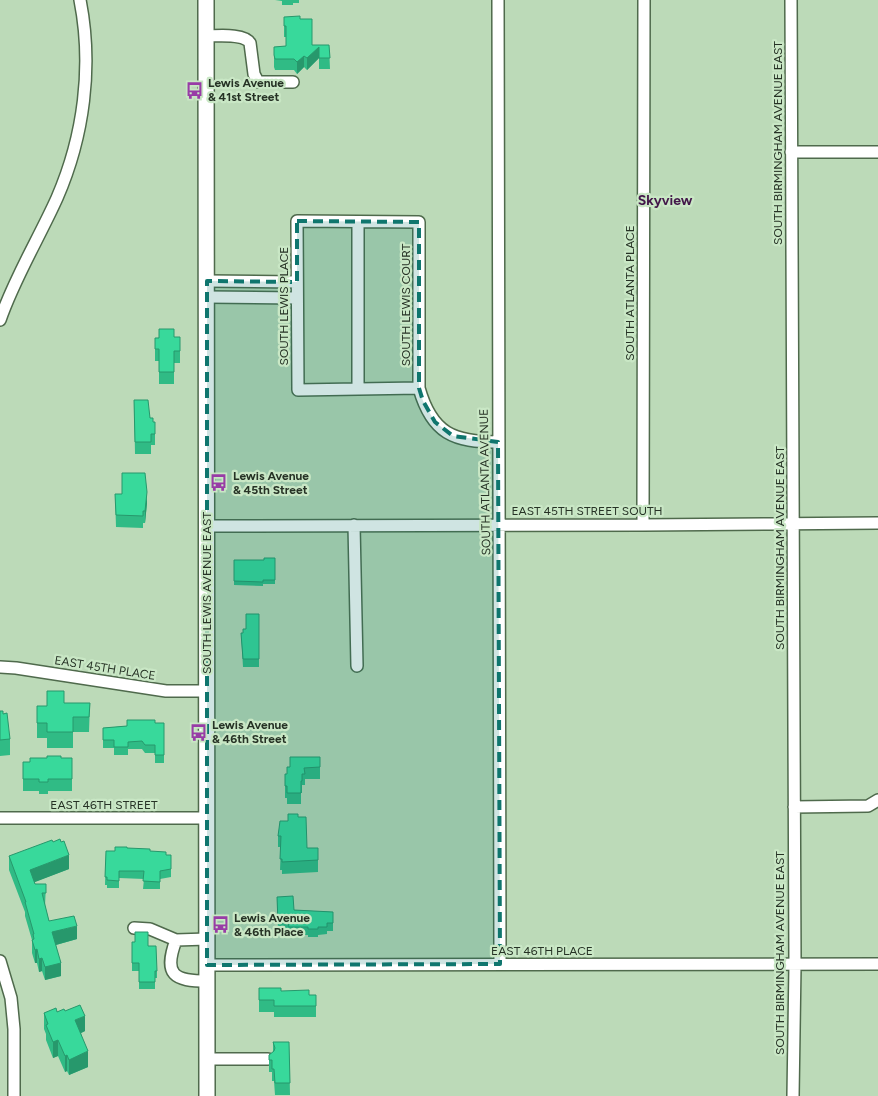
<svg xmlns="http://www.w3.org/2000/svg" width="878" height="1096" viewBox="0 0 878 1096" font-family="Figtree,sans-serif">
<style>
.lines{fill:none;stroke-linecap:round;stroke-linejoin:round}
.minor-casing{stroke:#4f6a4c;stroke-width:14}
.major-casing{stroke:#4f6a4c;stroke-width:18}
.minor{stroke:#fff;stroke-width:11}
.major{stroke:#fff;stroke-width:15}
.wall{fill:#30bb85}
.shaded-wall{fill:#27986c}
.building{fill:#38d99b;stroke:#27986c}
.marked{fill:#0f766e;fill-opacity:0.2;stroke:#0f766e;stroke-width:4;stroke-dasharray:10 6;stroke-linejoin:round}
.labels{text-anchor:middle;stroke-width:4.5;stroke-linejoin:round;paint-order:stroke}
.poi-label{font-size:12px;font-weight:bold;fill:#263225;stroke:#c9e7c5;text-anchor:start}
.street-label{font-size:12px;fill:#263225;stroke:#c9e7c5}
.neighbourhood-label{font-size:14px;font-weight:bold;fill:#43174a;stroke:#c9e7c5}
</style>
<rect width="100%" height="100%" fill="#bcdab8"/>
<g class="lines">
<defs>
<path id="minor" d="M498,0L500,964
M791,0L795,965L793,1096
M206,36C217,36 244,33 250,43L254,74L258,82H293
M791,152H878
M358,222V389
M207,281L297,282
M207,297L297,298
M0,320C14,279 39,238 57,198C84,136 93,66 80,0
M419,388L298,390L297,221L419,222V388C432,434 454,442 498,442
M354,525L357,666
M643,525L644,0
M206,526L643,525L878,523
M0,667L16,668L166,691H207
M794,807L868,806L878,800
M0,818H207
M134,928L150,929L176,940L207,939
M176,940C163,975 174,981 207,981
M0,961L11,998L14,1029V1096
M207,965L878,964
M207,1059H268"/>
<path id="major" d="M206,0L207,1096"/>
</defs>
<use href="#minor" class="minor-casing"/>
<use href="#major" class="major-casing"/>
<use href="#minor" class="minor"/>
<use href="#major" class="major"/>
</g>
<path class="wall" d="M275,0H299V3H293V5H282V1Z
M284,17L300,19L312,45H329L330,69H319V58L307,70L304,67L297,74L294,70H275L274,67V47L286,46V37H284Z
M174,337L180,349V363H174V384H159V361H155V338Z
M134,400L153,422H155V445H151V454H135Z
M115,494L147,503L145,523H143V528L116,527Z
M275,558V584H263V586L234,585V560H264Z
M259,614V667H243L241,633H243L246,629Z
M64,703H90L89,732H73V748H47V738H37V706H47Z
M0,711L10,739V755L0,756Z
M155,723H164V763H155V753H145L142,749H128V755H114V748H103V728L127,726Z
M320,757V779H305V785H302V793H301V804H287V798H285V774H287L290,767Z
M61,758H72V791H48V794H39V791H23V762H30Z
M298,817L307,848H318V872L282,874V870H280L281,847H278V836Z
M127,848L150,851L166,855H171V877L160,879V889H143L144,879L119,878V888H107V885H105L106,851H115Z
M9,856L69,869L34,882L35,884H46L45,906L49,921L77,939L56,945L61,976L45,980L42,971L39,972L37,963H35L32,953V940L25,916V912L9,870Z
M277,897L294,910L333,912V931H327V934L318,935V937H308V935H289L288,931H278Z
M132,942L148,946L157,971V978H155V989H139V971H132Z
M259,988L309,995H316V1017H274V1012H259Z
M65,1011L85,1031L81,1033L88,1067L69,1075L67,1071L65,1072L58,1056L53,1058L46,1040V1034L44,1029V1013Z
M273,1042H289L290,1095H275L274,1081H272V1072H269V1055L273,1052Z"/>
<path class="shaded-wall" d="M319,47V58L307,70V58Z
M304,56V67L297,74V62Z
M147,492V503L145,523V511Z
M69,855V869L30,884V870Z
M77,926V939L52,946V932Z
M37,949V963H35V950Z
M42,958V971L39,972V959Z
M61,963V976L45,980V967Z
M85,1016V1031L75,1036V1020Z
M58,1040V1056L53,1058V1042Z
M88,1051V1067L69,1075V1060Z
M67,1055V1071L65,1072V1056Z"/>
<path class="building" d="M300,16V19H312V45H329L330,58H319V47L307,58L304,56L297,62L294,59H275L274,55V47L286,46V26H284V17Z
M159,329H174V337H180V351H174V372H159V349H155V338H159Z
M134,400H148L150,418H153V422H155V434H151V442H135Z
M122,473H145L147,492L145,511H143V516L116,515L115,494H122Z
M264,558H275V580H263V582L234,581V560H264Z
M246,614H259V659H243L241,633H243V629H246Z
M47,691H64V703H90L89,717H73V732H47V723H37V706H47Z
M0,711H3V714L7,713L10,739L0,740Z
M127,720H155V723H164V755H155V745H145L142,741L128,742V747H114V740H103V728L127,726Z
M47,756H61V758H72V779H48V782H39V779H23V762H30V758H47Z
M290,757H320V767L304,768L305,774H302V781H301V793H287V786H285V774H287V767H290Z
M288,814H298V817H306L307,848H318V860L282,862V859H280L281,836H278L280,821H288Z
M60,839L61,842L64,841L69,855L30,870L35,884H46V893H42L49,921L74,916L77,926L52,932L61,963L45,967L42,958L39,959L37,949L35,950L32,940L34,939L33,934H34L25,902H26L9,856L52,840L53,842Z
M115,847H127V848L150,849V851L166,852V855H171V869L160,871V882L143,881L144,871H119V881L107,880V877H105L106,851H115Z
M293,896L294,910L333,912V923H327V927H318V929H308V927H289L288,923H278L277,897Z
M135,932H148V946H156L157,971H155V982H139V963H132V942H135Z
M259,988H281V991L309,990V995H316V1006H274V1000H259Z
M80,1005L85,1016L75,1020L88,1051L69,1060L67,1055L65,1056L58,1040L53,1042L46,1025L48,1024L44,1013L56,1008L57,1012L64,1009L65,1011Z
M273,1042H289L290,1083H275L274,1069H272V1060H269V1055L274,1051L275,1048Z"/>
<path class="marked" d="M297,221L419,222V388L423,401L435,422L453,436L498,442L500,964L207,965V281L297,282Z"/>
<defs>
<symbol id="bus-bare" viewBox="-9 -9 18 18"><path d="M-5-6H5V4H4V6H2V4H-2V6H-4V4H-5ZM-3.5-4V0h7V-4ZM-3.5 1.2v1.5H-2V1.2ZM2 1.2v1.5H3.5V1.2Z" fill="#983ca6" stroke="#c9e7c5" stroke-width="2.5" paint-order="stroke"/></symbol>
</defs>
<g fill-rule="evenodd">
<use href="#bus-bare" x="182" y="78" width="25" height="25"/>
<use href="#bus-bare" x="206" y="470" width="25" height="25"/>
<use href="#bus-bare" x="186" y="720" width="25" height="25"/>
<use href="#bus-bare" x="208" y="912" width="25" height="25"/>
</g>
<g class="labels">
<g class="poi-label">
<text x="208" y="87">Lewis Avenue<tspan x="208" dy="14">&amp; 41st Street</tspan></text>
<text x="233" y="480">Lewis Avenue<tspan x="233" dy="14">&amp; 45th Street</tspan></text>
<text x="212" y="729">Lewis Avenue<tspan x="212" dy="14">&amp; 46th Street</tspan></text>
<text x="234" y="922">Lewis Avenue<tspan x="234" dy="14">&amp; 46th Place</tspan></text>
</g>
<g class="street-label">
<text transform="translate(778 143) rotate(-90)" y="4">SOUTH BIRMINGHAM AVENUE EAST</text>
<text transform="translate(630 293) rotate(-90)" y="4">SOUTH ATLANTA PLACE</text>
<text transform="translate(406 305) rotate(-90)" y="4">SOUTH LEWIS COURT</text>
<text transform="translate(284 306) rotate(-90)" y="4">SOUTH LEWIS PLACE</text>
<text transform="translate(485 482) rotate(-91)" y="4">SOUTH ATLANTA AVENUE</text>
<text x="587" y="515">EAST 45TH STREET SOUTH</text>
<text transform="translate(780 548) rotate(-90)" y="4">SOUTH BIRMINGHAM AVENUE EAST</text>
<text transform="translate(207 593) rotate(-90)" y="4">SOUTH LEWIS AVENUE EAST</text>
<text transform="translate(105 668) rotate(9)" y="4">EAST 45TH PLACE</text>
<text x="104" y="809">EAST 46TH STREET</text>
<text x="542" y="955">EAST 46TH PLACE</text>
<text transform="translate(780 953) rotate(-90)" y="4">SOUTH BIRMINGHAM AVENUE EAST</text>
</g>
<g class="neighbourhood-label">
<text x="665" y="205">Skyview</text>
</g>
</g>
</svg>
